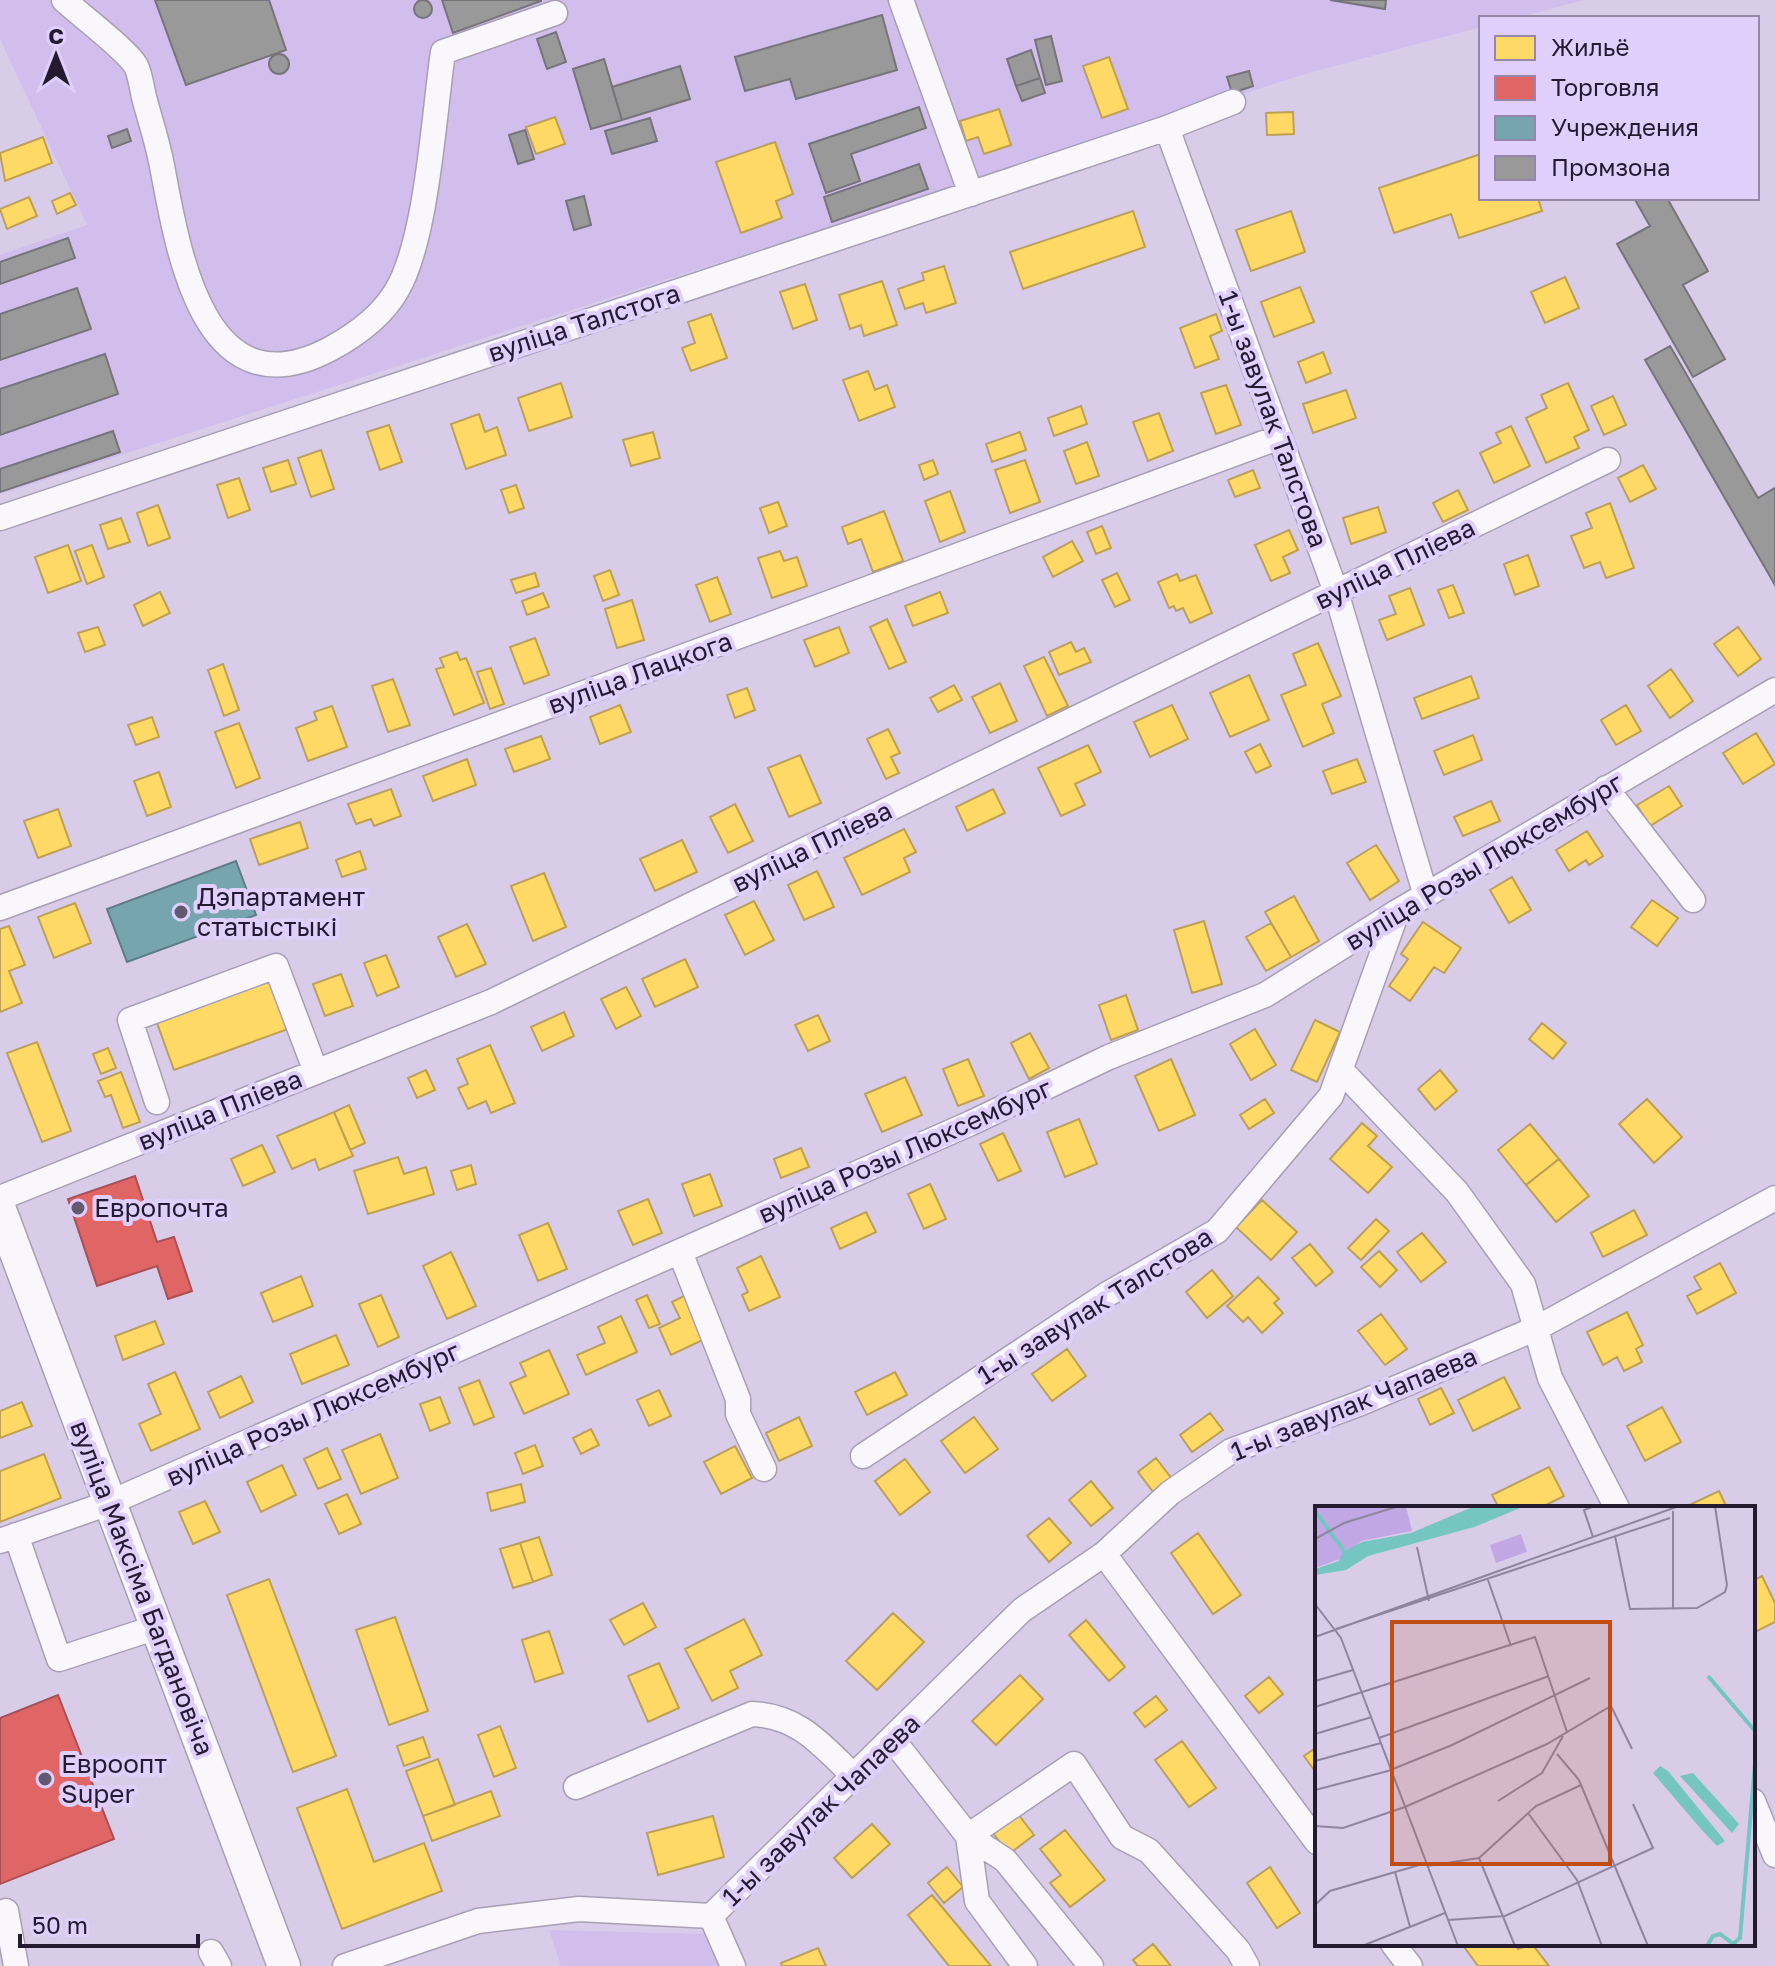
<svg xmlns="http://www.w3.org/2000/svg" width="1775" height="1966" viewBox="0 0 1775 1966" font-family="'Golos Text',sans-serif">
<style>
.built{fill:#d1beed}
.homes{fill:#ffd966;stroke:#bda056;stroke-width:2}
.shops{fill:#e06666;stroke:#a85056;stroke-width:2}
.public{fill:#76a5af;stroke:#5d7c89;stroke-width:2}
.industry{fill:#999;stroke:#76737a;stroke-width:2}
.lines{fill:none;stroke-linecap:round;stroke-linejoin:round}
.minor-casing{stroke:#a89fb5;stroke-width:27}
.major-casing{stroke:#a89fb5;stroke-width:35}
.minor{stroke:#f9f7fc;stroke-width:24}
.major{stroke:#f9f7fc;stroke-width:32}
.poi-dot{fill:#635971;stroke:#e0cefb;stroke-width:3}
.labels{text-anchor:middle;stroke-width:8;stroke-linejoin:round;paint-order:stroke}
.street-label{font-size:26px;fill:#241b30;stroke:#e0cefb}
.poi-label{font-size:26px;fill:#241b30;stroke:#e0cefb;text-anchor:start}
.inset-river{fill:none;stroke:#75c5c2;stroke-width:4}
.inset-road{fill:none;stroke:#90859f;stroke-width:2}
.view{fill:#c14d13;fill-opacity:0.15;stroke:#c14d13;stroke-width:4}
.inset-edge{fill:none;stroke:#241b30;stroke-width:4}
</style>
<rect width="100%" height="100%" fill="#d8cce9"/>
<path class="built" d="M0,0H1584L1516,18H1481V27L1305,74L0,494V255L87,225L0,39Z
M549,1930L704,1934L718,1966H561Z"/>
<path class="homes" d="M1109,57L1128,109L1102,118L1083,66Z
M999,109L1011,145L984,154L978,137L966,141L960,121Z
M1293,112L1294,134L1267,135L1266,113Z
M555,117L565,144L536,154L526,127Z
M43,137L52,163L5,181L0,153Z
M775,142L793,194L776,201L782,218L741,233L716,162Z
M1481,154V198H1538L1542,211L1459,238L1451,214L1394,233L1379,188Z
M70,193L76,205L57,214L52,201Z
M29,197L37,216L7,229L0,209Z
M1133,211L1145,247L1023,289L1010,252Z
M1291,211L1305,252L1251,271L1236,230Z
M944,266L956,303L926,313L923,303L905,309L898,289L924,280L922,273Z
M1565,277L1579,308L1545,323L1531,292Z
M882,281L897,325L864,336L861,325L850,329L839,295Z
M805,284L817,320L793,329L780,292Z
M1300,287L1314,322L1274,337L1261,302Z
M711,314L727,358L691,371L682,348L695,343L688,322Z
M1216,314L1222,331L1210,336L1219,359L1195,368L1180,328Z
M1323,352L1331,373L1306,383L1298,362Z
M868,371L875,390L887,385L895,407L859,421L843,380Z
M561,383L572,417L529,431L518,398Z
M1568,383L1589,430L1574,437L1579,448L1546,463L1526,418L1547,408L1541,395Z
M1226,385L1241,425L1216,434L1201,393Z
M1346,390L1356,418L1313,433L1303,404Z
M1613,396L1626,425L1604,435L1591,406Z
M1081,406L1087,424L1054,436L1048,418Z
M1159,413L1173,451L1148,461L1133,422Z
M479,414L485,432L497,427L506,455L466,469L451,424Z
M389,425L402,462L380,470L367,432Z
M1511,426L1530,466L1494,483L1480,453L1501,443L1496,433Z
M653,432L660,458L631,466L623,440Z
M1020,432L1026,450L992,462L986,444Z
M1087,442L1099,476L1076,484L1064,451Z
M321,450L334,489L311,497L298,458Z
M288,460L296,484L271,492L263,468Z
M933,460L938,474L924,480L919,465Z
M1025,460L1040,502L1010,513L995,470Z
M1643,465L1656,489L1630,502L1618,478Z
M1253,470L1260,488L1235,497L1228,480Z
M239,478L250,510L228,518L217,485Z
M516,485L524,508L509,513L501,490Z
M1458,490L1468,510L1443,522L1433,503Z
M950,491L965,532L940,542L925,501Z
M778,502L787,526L769,533L760,508Z
M1610,503L1634,568L1606,578L1600,562L1584,568L1571,536L1592,528L1586,513Z
M158,505L170,538L148,546L137,513Z
M1378,507L1386,532L1351,544L1343,518Z
M884,511L903,561L873,572L861,539L848,544L842,527Z
M121,518L130,542L108,549L100,525Z
M1102,526L1111,548L1096,554L1087,532Z
M1289,530L1298,550L1283,557L1290,573L1271,581L1255,545Z
M1072,541L1083,561L1053,577L1043,557Z
M68,545L81,581L48,593L35,557Z
M92,545L104,577L87,584L75,551Z
M780,551L784,561L797,557L807,586L772,598L758,558Z
M1528,555L1539,586L1515,595L1504,564Z
M610,570L619,595L603,601L594,576Z
M535,573L539,586L516,593L511,580Z
M1117,573L1130,600L1115,607L1102,580Z
M1177,574L1180,581L1196,575L1212,613L1190,623L1183,608L1176,611L1174,606L1169,608L1158,582Z
M717,577L731,614L710,622L696,585Z
M1453,585L1464,613L1449,618L1438,590Z
M1410,588L1424,625L1387,640L1379,620L1396,614L1389,596Z
M160,592L170,613L143,626L134,605Z
M940,592L948,613L913,626L905,606Z
M543,593L549,607L527,615L522,601Z
M632,600L644,640L617,648L605,609Z
M887,619L906,662L889,669L870,627Z
M98,627L105,645L85,652L78,633Z
M839,627L849,653L815,667L804,640Z
M1738,627L1761,659L1738,676L1714,644Z
M535,638L549,675L524,684L510,647Z
M1071,642L1076,652L1084,648L1091,662L1059,675L1049,652Z
M1318,643L1341,696L1322,704L1334,733L1303,747L1281,695L1306,685L1293,654Z
M457,652L460,660L466,658L484,703L454,715L436,669L444,667L440,658Z
M1044,657L1068,706L1047,716L1024,666Z
M223,664L239,710L224,716L208,670Z
M491,668L504,704L490,709L477,672Z
M1671,669L1693,701L1670,718L1648,686Z
M1249,675L1269,720L1230,737L1210,693Z
M1471,676L1479,698L1422,719L1414,698Z
M393,679L410,725L388,732L372,686Z
M1000,683L1017,721L990,733L972,697Z
M954,685L962,700L938,712L930,698Z
M747,688L755,710L735,718L727,695Z
M620,705L631,732L600,744L590,717Z
M1172,705L1188,739L1150,757L1134,722Z
M1626,705L1641,731L1616,745L1601,720Z
M332,706L347,747L308,761L296,728L317,720L314,712Z
M152,717L159,737L136,745L128,725Z
M239,723L260,778L236,788L215,732Z
M888,729L900,753L891,757L899,773L886,779L867,739Z
M1756,733L1775,764L1743,784L1723,753Z
M1473,735L1482,760L1444,775L1434,751Z
M541,736L550,759L514,772L505,749Z
M1260,744L1271,766L1256,773L1245,752Z
M1088,745L1101,772L1075,784L1085,805L1061,816L1038,768Z
M800,755L821,803L789,817L768,768Z
M467,759L476,785L433,801L423,776Z
M1357,759L1366,782L1332,794L1323,771Z
M159,772L171,807L147,816L134,781Z
M1669,786L1682,806L1650,826L1637,805Z
M391,789L401,816L374,826L371,819L356,824L348,804Z
M993,789L1005,813L967,831L956,807Z
M1491,801L1500,821L1463,836L1454,817Z
M735,804L753,841L728,853L710,817Z
M58,809L71,846L38,858L24,821Z
M300,822L308,848L259,865L250,839Z
M904,829L916,852L904,858L910,872L862,895L844,858Z
M1587,831L1603,856L1589,865L1586,860L1569,871L1556,850Z
M682,840L697,872L655,891L640,859Z
M1376,845L1399,881L1370,900L1347,863Z
M360,851L366,869L342,877L336,860Z
M817,871L834,907L804,920L788,885Z
M544,873L566,927L533,941L511,886Z
M1512,877L1531,910L1509,923L1490,890Z
M1294,896L1319,941L1291,957L1265,912Z
M1652,900L1678,918L1657,946L1631,927Z
M754,901L774,940L745,955L725,915Z
M75,903L91,943L54,958L38,917Z
M1204,921L1222,984L1192,993L1174,930Z
M1423,922L1461,948L1444,973L1434,967L1410,1001L1389,986L1408,959L1401,954Z
M1271,923L1291,957L1266,971L1246,937Z
M467,924L486,964L456,977L438,937Z
M9,926L25,965L9,971L22,1003L0,1012V929Z
M386,955L399,987L377,996L364,963Z
M685,959L698,987L655,1007L642,979Z
M341,974L353,1006L325,1016L313,984Z
M273,980L291,1028L174,1070L157,1023Z
M626,987L641,1016L616,1029L601,999Z
M1126,995L1138,1030L1111,1040L1099,1005Z
M564,1012L574,1036L542,1051L531,1027Z
M818,1015L830,1041L808,1051L795,1025Z
M1315,1020L1340,1032L1317,1082L1291,1070Z
M1542,1023L1566,1043L1553,1059L1529,1039Z
M1255,1029L1276,1065L1251,1080L1230,1044Z
M1030,1033L1049,1068L1029,1079L1011,1043Z
M37,1042L71,1131L42,1142L7,1053Z
M490,1045L515,1103L491,1113L486,1101L468,1109L458,1088L468,1084L457,1059Z
M108,1048L116,1068L101,1074L93,1054Z
M968,1059L984,1096L958,1106L943,1069Z
M1171,1059L1195,1115L1159,1131L1135,1076Z
M426,1070L435,1090L417,1098L408,1078Z
M1440,1070L1457,1091L1435,1110L1418,1089Z
M121,1072L140,1122L123,1128L111,1095L105,1097L98,1081Z
M905,1077L922,1115L882,1132L865,1094Z
M1265,1099L1274,1113L1249,1129L1240,1115Z
M1647,1099L1682,1137L1654,1163L1619,1124Z
M349,1105L365,1143L350,1150L334,1112Z
M334,1112L353,1156L319,1170L315,1159L292,1169L277,1136Z
M1079,1119L1097,1164L1065,1177L1047,1132Z
M1362,1123L1377,1136L1368,1146L1392,1167L1368,1193L1330,1159Z
M1530,1124L1559,1159L1526,1185L1498,1150Z
M1003,1133L1021,1171L998,1181L980,1144Z
M262,1145L275,1172L243,1186L231,1159Z
M801,1148L809,1167L781,1178L774,1159Z
M398,1157L404,1174L426,1167L434,1194L368,1214L354,1171Z
M1559,1159L1589,1196L1556,1222L1526,1185Z
M471,1165L476,1184L457,1190L451,1171Z
M710,1174L722,1206L694,1216L682,1184Z
M930,1184L946,1219L924,1229L908,1194Z
M648,1199L662,1233L633,1245L618,1211Z
M1262,1200L1297,1232L1271,1260L1236,1227Z
M1634,1210L1647,1235L1603,1257L1591,1233Z
M866,1212L876,1232L840,1249L831,1228Z
M1376,1219L1389,1231L1361,1260L1348,1248Z
M548,1223L567,1269L538,1281L519,1235Z
M1422,1233L1446,1262L1421,1282L1397,1252Z
M1310,1244L1333,1272L1316,1286L1292,1258Z
M1379,1251L1397,1270L1380,1287L1361,1267Z
M451,1252L476,1306L447,1319L423,1266Z
M761,1256L780,1297L749,1311L742,1295L748,1292L737,1268Z
M1720,1263L1736,1293L1697,1314L1687,1296L1701,1289L1694,1277Z
M1212,1270L1233,1296L1207,1318L1186,1292Z
M301,1276L313,1306L273,1322L261,1293Z
M1258,1277L1279,1299L1274,1303L1283,1313L1262,1333L1248,1317L1243,1322L1227,1306Z
M688,1294L709,1337L671,1355L659,1328L680,1318L672,1302Z
M381,1295L399,1337L378,1347L359,1304Z
M647,1295L660,1324L649,1328L636,1300Z
M1627,1312L1643,1345L1636,1349L1642,1362L1624,1371L1617,1357L1603,1365L1587,1332Z
M1381,1314L1407,1349L1385,1365L1358,1331Z
M621,1316L637,1352L586,1375L577,1355L605,1343L598,1327Z
M155,1321L164,1344L123,1360L115,1336Z
M336,1335L349,1365L302,1384L290,1354Z
M1067,1349L1086,1376L1052,1401L1032,1374Z
M549,1350L569,1394L524,1414L510,1383L526,1376L520,1363Z
M175,1372L200,1429L151,1451L139,1424L161,1414L148,1384Z
M895,1372L907,1395L867,1415L855,1392Z
M241,1376L253,1402L220,1418L208,1392Z
M1504,1377L1520,1408L1473,1431L1458,1400Z
M479,1380L494,1417L474,1425L459,1388Z
M1441,1388L1454,1413L1430,1425L1418,1399Z
M659,1390L671,1416L649,1426L637,1400Z
M440,1397L450,1423L430,1431L420,1404Z
M22,1402L32,1426L0,1438V1411Z
M1662,1407L1681,1442L1645,1461L1627,1426Z
M1210,1413L1223,1430L1192,1452L1180,1435Z
M799,1417L812,1446L779,1461L766,1433Z
M974,1417L998,1449L965,1473L941,1441Z
M591,1429L599,1445L581,1454L573,1438Z
M380,1434L398,1478L361,1494L342,1450Z
M535,1445L543,1466L523,1474L515,1453Z
M735,1446L752,1478L721,1494L704,1462Z
M327,1448L341,1479L318,1489L304,1459Z
M44,1454L61,1498L0,1522V1471Z
M1156,1458L1172,1479L1154,1493L1138,1472Z
M905,1459L930,1492L900,1515L875,1481Z
M282,1465L296,1495L261,1512L247,1482Z
M1549,1467L1564,1496L1540,1508H1499L1492,1495Z
M1091,1481L1113,1508L1091,1526L1069,1500Z
M521,1484L525,1502L491,1511L487,1493Z
M1719,1491L1727,1508H1683Z
M347,1494L361,1524L339,1534L325,1504Z
M205,1501L220,1532L193,1544L179,1512Z
M1049,1518L1071,1543L1049,1562L1027,1536Z
M1198,1533L1241,1595L1213,1614L1171,1553Z
M539,1537L552,1575L533,1582L520,1543Z
M520,1543L533,1582L513,1588L500,1549Z
M1762,1576L1775,1603V1622L1753,1633V1581Z
M269,1579L336,1756L293,1772L227,1595Z
M643,1603L656,1627L624,1645L610,1620Z
M893,1613L924,1642L877,1690L846,1661Z
M395,1617L428,1711L389,1725L356,1630Z
M744,1619L762,1655L730,1671L738,1688L712,1701L685,1649Z
M1086,1620L1125,1667L1109,1681L1069,1635Z
M549,1631L563,1673L535,1682L522,1640Z
M659,1663L679,1708L648,1722L628,1676Z
M1020,1675L1043,1699L996,1745L972,1721Z
M1269,1677L1283,1694L1259,1713L1245,1696Z
M1156,1696L1167,1710L1145,1727L1134,1713Z
M500,1726L516,1768L494,1777L478,1735Z
M423,1737L430,1757L404,1766L397,1746Z
M1182,1741L1216,1788L1189,1807L1155,1760Z
M1317,1747V1774L1304,1756Z
M438,1759L455,1805L423,1816L406,1771Z
M347,1789L374,1862L424,1843L442,1891L342,1929L297,1808Z
M491,1791L500,1816L432,1841L423,1816Z
M1018,1814L1034,1835L1009,1854L993,1833Z
M713,1816L724,1857L658,1875L647,1833Z
M872,1824L890,1844L852,1878L834,1858Z
M1065,1830L1105,1880L1070,1907L1050,1883L1061,1875L1040,1849Z
M947,1867L963,1887L944,1903L928,1883Z
M1270,1867L1300,1913L1277,1928L1247,1883Z
M932,1895L991,1966H949L908,1915Z
M1153,1944L1171,1966H1138L1133,1960Z
M1462,1944H1514L1518,1949L1532,1944L1549,1966H1478Z
M818,1948L826,1966H782L781,1963Z"/>
<path class="shops" d="M135,1176L157,1242L174,1237L192,1291L168,1299L157,1266L97,1286L68,1199Z
M58,1695L114,1839L0,1884V1718Z"/>
<path class="public" d="M236,861L256,915L127,962L107,909Z"/>
<path class="industry" d="M155,0H269L286,50L186,85Z
M442,0H541V1L453,33Z
M1330,0H1386L1385,9Z
M414 9a9 9 0 1 1 18 0a9 9 0 1 1-18 0Z
M882,15L897,70L796,99L790,79L745,91L735,57Z
M556,32L566,62L547,69L537,39Z
M1051,36L1062,81L1046,85L1035,40Z
M1031,50L1040,78L1016,86L1007,59Z
M269 64a10 10 0 1 1 20 0a10 10 0 1 1-20 0Z
M604,59L622,120L591,129L573,69Z
M680,66L690,99L622,120L612,87Z
M1249,71L1253,86L1232,93L1227,77Z
M1040,78L1045,93L1022,101L1016,86Z
M919,107L926,128L851,154L860,181L826,193L809,144Z
M650,118L657,141L612,154L605,131Z
M127,129L131,141L112,148L108,136Z
M525,130L534,159L518,164L509,135Z
M919,164L928,189L832,222L824,197Z
M584,196L591,225L574,230L566,201Z
M1634,198H1667L1708,271L1683,285L1725,359L1693,377L1617,244L1650,226Z
M68,238L75,258L0,284V262Z
M77,288L91,329L0,360V314Z
M1670,346L1758,498L1775,488V585L1645,360Z
M105,354L118,394L0,435V389Z
M113,431L120,452L0,492V469Z"/>
<g class="lines">
<defs>
<path id="minor" d="M64,0C80,15 127,50 136,66C141,76 142,91 145,101C151,123 158,144 162,166C178,250 203,416 330,349C356,335 382,316 397,290C427,239 434,114 443,52L555,13
M901,0L971,194
M1167,128L1336,592L1426,896
M0,518L1167,128L1233,102
M1606,788L1693,900
M0,908L1280,437
M1341,1070L1457,1192L1523,1284L1550,1378L1617,1508
M157,1102L130,1020L276,966L316,1072
M0,1198L491,1002L1608,460
M680,1252L738,1399V1414L764,1469
M863,1456L1106,1295L1217,1231L1331,1096L1397,912
M16,1535L59,1659L157,1627
M0,1541L109,1503L971,1123L1109,1057L1265,995L1397,912L1775,690
M1104,1554L1317,1842
M893,1740L968,1836L977,1901L1025,1966
M576,1787L752,1714C800,1716 822,1746 855,1777
M1753,1801L1775,1855
M6,1911L16,1966
M711,1916L733,1966
M1393,1944L1410,1966
M211,1952L219,1966
M345,1966L478,1921L579,1909L711,1916L1022,1610L1104,1554L1170,1493L1231,1451L1361,1403L1537,1328L1775,1198
M1091,1966L1005,1860L968,1836L1074,1764L1122,1837L1149,1851L1238,1950L1247,1966"/>
<path id="major" d="M0,1210L284,1966"/>
</defs>
<use href="#minor" class="minor-casing"/>
<use href="#major" class="major-casing"/>
<use href="#minor" class="minor"/>
<use href="#major" class="major"/>
</g>
<g class="poi-dot">
<circle cx="181" cy="912" r="8"/>
<circle cx="78" cy="1208" r="8"/>
<circle cx="45" cy="1779" r="8"/>
</g>
<g class="labels">
<g class="street-label">
<text transform="translate(584 323) rotate(-18)" y="9">вуліца Талстога</text>
<text transform="translate(1273 419) rotate(70)" y="9">1-ы завулак Талстова</text>
<text transform="translate(1395 564) rotate(-26)" y="9">вуліца Пліева</text>
<text transform="translate(640 673) rotate(-20)" y="9">вуліца Лацкога</text>
<text transform="translate(812 847) rotate(-26)" y="9">вуліца Пліева</text>
<text transform="translate(1484 862) rotate(-31)" y="9">вуліца Розы Люксембург</text>
<text transform="translate(220 1110) rotate(-22)" y="9">вуліца Пліева</text>
<text transform="translate(905 1151) rotate(-24)" y="9">вуліца Розы Люксембург</text>
<text transform="translate(1095 1306) rotate(-32)" y="9">1-ы завулак Талстова</text>
<text transform="translate(1354 1404) rotate(-22)" y="9">1-ы завулак Чапаева</text>
<text transform="translate(313 1414) rotate(-24)" y="9">вуліца Розы Люксембург</text>
<text transform="translate(142 1588) rotate(69)" y="9">вуліца Максіма Багдановіча</text>
<text transform="translate(821 1810) rotate(-44)" y="9">1-ы завулак Чапаева</text>
</g>
<g class="poi-label">
<text x="197" y="906">Дэпартамент<tspan x="197" dy="30">статыстыкі</tspan></text>
<text x="94" y="1217">Европочта</text>
<text x="61" y="1773">Евроопт<tspan x="61" dy="30">Super</tspan></text>
</g>
</g>
<g transform="translate(1315 1506)">
<rect width="440" height="440" fill="#d8cce9"/>
<path d="M0,0H91L97,25L46,35L28,52L0,62ZM206,28L212,46L181,57L175,39Z" fill="#c1a8e4"/>
<path d="M160,0H210L159,21L53,50L31,64L0,69V63L24,55L28,46L47,36L96,27ZM345,260L353,265L410,335L402,340L386,323L338,267ZM378,267L424,318L417,327L365,270Z" fill="#75c5c2"/>
<path class="inset-river" d="M0,5L32,49M393,170L440,225M419,437L425,432L440,258M392,440L398,430L405,428L421,440"/>
<path class="inset-road" d="M358,5V103M300,30L315,103L382,102L410,86L412,79L400,0M278,31L269,4L280,0M0,33L29,17L84,0M102,41L114,95M173,74L196,140M0,98L26,132L143,440M21,123L355,12M0,131L364,0M0,175L38,164M0,201L220,131L252,226M0,228L57,211M64,232L234,170M242,248L264,274L333,440M0,255L66,237M0,284L73,265L137,239L275,172M183,295L227,267L248,230M213,307L262,374L287,440M0,320L28,322L90,301L232,238L296,200L317,243M164,352L200,440M112,360L164,352L221,300L266,279M80,366L95,421M0,399L15,385L111,357M133,414L190,410L338,342L318,298M47,440L130,407"/>
<path class="view" d="M77,116H295V358H77Z"/>
<rect width="440" height="440" class="inset-edge"/>
</g>
<rect x="1479" y="16" width="280" height="184" fill="#e0cefb" stroke="#9586aa" stroke-width="2"/>
<rect x="1495" y="36" width="40" height="24" fill="#ffd966" stroke="#9586aa" stroke-width="2"/>
<text x="1551" y="56" font-size="24" fill="#241b30">Жильё</text>
<rect x="1495" y="76" width="40" height="24" fill="#e06666" stroke="#9586aa" stroke-width="2"/>
<text x="1551" y="96" font-size="24" fill="#241b30">Торговля</text>
<rect x="1495" y="116" width="40" height="24" fill="#76a5af" stroke="#9586aa" stroke-width="2"/>
<text x="1551" y="136" font-size="24" fill="#241b30">Учреждения</text>
<rect x="1495" y="156" width="40" height="24" fill="#999999" stroke="#9586aa" stroke-width="2"/>
<text x="1551" y="176" font-size="24" fill="#241b30">Промзона</text>
<g transform="translate(56 56)" stroke="#e0cefb" stroke-width="6" paint-order="stroke">
<path d="M0-6L14 30L0 20L-14 30Z" fill="#241b30"/>
<text y="-12" font-size="22" font-weight="bold" text-anchor="middle" fill="#241b30">С</text>
</g>
<path d="M20 1934v12h178v-12" fill="none" stroke="#241b30" stroke-width="4"/>
<text x="32" y="1934" font-size="24" fill="#241b30" stroke="#e0cefb" stroke-width="6" paint-order="stroke">50 m</text>
</svg>
